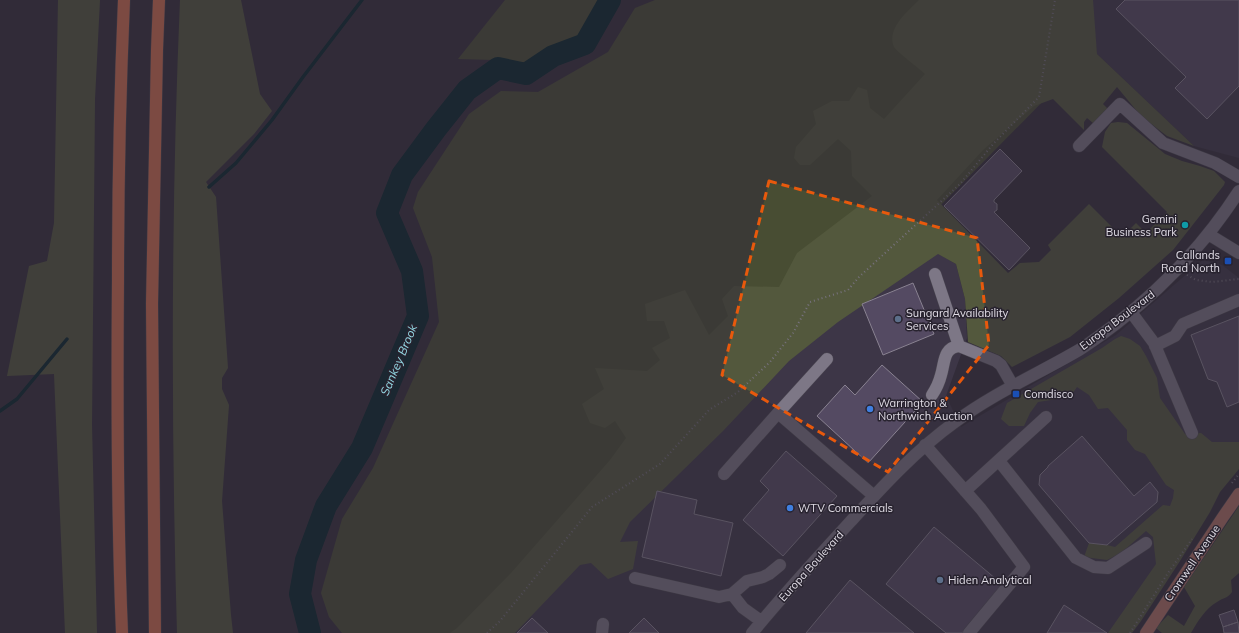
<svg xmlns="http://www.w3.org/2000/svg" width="1239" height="633" viewBox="0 0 1239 633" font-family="Mulish,sans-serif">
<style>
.commercial{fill:#3d3647}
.green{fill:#484d33}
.forest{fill:#53583d}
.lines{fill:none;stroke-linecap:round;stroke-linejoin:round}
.stream{stroke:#002228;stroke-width:3.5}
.river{stroke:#002228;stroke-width:22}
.building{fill:#544a62;stroke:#898291}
.minor-casing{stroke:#4d4953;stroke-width:13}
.major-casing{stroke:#4d4953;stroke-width:13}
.highway-casing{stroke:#4d4953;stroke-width:13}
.path{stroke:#77727d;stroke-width:2;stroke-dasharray:1 3;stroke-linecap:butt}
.minor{stroke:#7d7786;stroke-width:12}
.major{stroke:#b37265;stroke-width:12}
.highway{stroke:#d76f4f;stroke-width:12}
.marked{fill:none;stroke:#e8590c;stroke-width:3;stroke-dasharray:8 5;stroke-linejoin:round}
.culture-dot{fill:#0f9aa8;stroke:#28232f;stroke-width:1.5}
.transit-dot{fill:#1a4fb4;stroke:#28232f;stroke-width:1.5}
.service-dot{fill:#5c6f8a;stroke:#28232f;stroke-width:1.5}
.shop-dot{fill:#3f7fe0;stroke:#28232f;stroke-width:1.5}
.labels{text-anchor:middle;stroke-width:3;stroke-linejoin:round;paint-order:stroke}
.poi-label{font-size:11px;fill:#e0dce5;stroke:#28232f;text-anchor:start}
.street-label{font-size:11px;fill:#e0dce5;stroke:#28232f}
.water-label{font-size:12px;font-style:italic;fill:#93d9e5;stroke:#28232f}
</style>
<rect width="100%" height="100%" fill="#322c39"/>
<path class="commercial" d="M1091,0H1239V158L1194,146L1097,54Z
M918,242L956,264L965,299L967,338L946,396L961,427L1116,335L1203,260L1222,265L1239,278V456L1116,633H502L802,337Z"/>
<path class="green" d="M505,0H599L579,36L521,64L495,60L458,59Z
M655,0H1086L1055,89L935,211L573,547L496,633H342L329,617L321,593L342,519L373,468L439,322L432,257L413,208L418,192L469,114L501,91L538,92L608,52L635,8Z"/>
<path class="forest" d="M58,0H100L95,99L92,425L97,633H65L54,374L7,376L29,266L47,261L54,223Z
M180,0H241L260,94L272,111L254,134L206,182L216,197L228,368L222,378V389L229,405L222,501L231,615L233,633H177C171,422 171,211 180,0Z
M919,0H1093L1097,54L1194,146L1167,136L1141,116L1117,87L1103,104L1109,110L1098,121L1093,123L1087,118L1084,122V130L1053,99L1034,106L983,150L937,200L1008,273L1020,263L1039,262L1051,250L1048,245L1089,204L1122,237L1136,223L1146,233L1167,212L1102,147L1105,132L1111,123L1118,122L1127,123L1165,154L1182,161L1200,166L1214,171L1225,182L1224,185L1173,250L1119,298L1070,337L1012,367L1001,356L968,342L965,299L956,264L938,254L838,322L789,361L723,431L630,522L620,542L638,541L633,569L608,579L591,563L580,565L515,633H450L457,628L511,573L610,460L626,438L615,421L605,428L590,423L582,404L604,389L595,368L647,371L660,360L652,348L670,338L664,321H647L645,304L685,290L709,335L728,316L722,299L734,286L779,287L797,253L872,196L852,176L851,151L838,139L810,165H800L794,158L796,147L816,124L813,111L832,101H849L858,87L867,90L870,108L884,119L925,74C919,68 897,52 894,47C886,29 908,11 919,0Z
M1121,336L1130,339L1140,346L1146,356L1157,378L1160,398L1185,434L1201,433L1212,442H1239V469L1220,492L1210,512L1180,561L1141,621L1132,633H1108L1156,564L1153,537L1146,531L1121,553L1107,560L1084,557L1089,543L1107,545L1115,547L1163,505L1170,506L1173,498L1174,490L1166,485L1145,454L1135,450L1127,440V430L1108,408L1098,409L1089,395L1077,387L1070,397L1038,402L1030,413L1024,426H1009L1001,419L1007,403L1102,348L1115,339Z
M1239,506V573L1231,580L1232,592C1227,599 1224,597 1217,602C1205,609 1198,621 1191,633H1162L1156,628L1168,615L1184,626L1195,606L1184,587Z"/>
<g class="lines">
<path class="stream" d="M209,187L236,163L272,120L303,77L362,0
M0,411L17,399L67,339"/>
<path class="river" d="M310,633L300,594L306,560L326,506L362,448L418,316L412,271L387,213L402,175L436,129L467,90L498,68L526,74L553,56L585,44L610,0"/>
</g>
<path class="building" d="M1125,0H1239V86L1207,119L1175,88L1186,77L1116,9Z
M1000,149L1022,171L994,200V202L997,204V210L994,212L1030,248L1009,270L944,206Z
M913,283L934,334L883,355L862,304Z
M1239,316V402L1227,407L1217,382L1208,379L1191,335Z
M882,365L923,402L868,463L817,416L845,385L855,395Z
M1082,436L1134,496L1150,482L1158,492L1157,502L1107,545L1089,543L1039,485L1040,475L1048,467V466Z
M786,451L837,496L783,556L743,520L769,490L760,481Z
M657,491L697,500L694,514L733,523L721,576L642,557Z
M934,527L1002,584L962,633H946L886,584Z
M850,580L914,633H806Z
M1064,605L1107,633H1047Z
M1234,610L1238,622L1223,627L1219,615Z
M532,618L548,633H517Z
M644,618L659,633H629Z
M1238,622L1239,633H1224L1223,627Z"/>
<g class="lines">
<defs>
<path id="minor" d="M1079,146L1120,104L1163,143L1215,163L1239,177
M1208,234L1239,253
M935,274L959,346L996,361L1001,365L1013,386
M1131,312L1154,343L1192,433
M1155,346L1175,336L1183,324L1239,300
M932,395C936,389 939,383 941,375C945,362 943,348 959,346
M778,413L827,359
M925,445L981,509L1024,567L969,633
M999,461L1076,558L1094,567L1108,568L1146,543
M724,474L778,413L874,496
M965,491L1046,417
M635,578L719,597L732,594L747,581L763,577L769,574L780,565
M732,594L743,608L761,621
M602,633L603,624
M752,633C784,594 818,557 851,521C884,485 916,450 955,422C994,393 1038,374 1079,350C1092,342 1105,332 1117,323C1165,286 1206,242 1239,191"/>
<path id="major" d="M1146,633L1223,517L1239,494"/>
<path id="highway" d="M122,633C117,515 117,398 118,280C118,187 120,93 124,0
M155,633L152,304L157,50L159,0"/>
</defs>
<use href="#minor" class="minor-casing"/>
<use href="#major" class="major-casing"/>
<use href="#highway" class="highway-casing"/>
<path class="path" d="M1187,275L1196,280L1212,282L1239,279
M1232,483L1239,474
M487,633L500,621L592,507L660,464L709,410L738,392L770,362L793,333L810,302L848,290L859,277L960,184L994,143L1039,97L1055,0
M1130,633L1168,573L1192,539"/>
<use href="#minor" class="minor"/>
<use href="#major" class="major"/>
<use href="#highway" class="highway"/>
</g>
<path d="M0 0H1239V633H0ZM769,181L977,238L989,345L888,472L722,375Z" fill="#322c39" fill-opacity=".55" fill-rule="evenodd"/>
<path class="marked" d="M769,181L977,238L989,345L888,472L722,375Z"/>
<circle class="culture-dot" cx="1185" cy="225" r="4"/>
<g class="transit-dot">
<rect x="1224" y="257" width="8" height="8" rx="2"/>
<rect x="1012" y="390" width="8" height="8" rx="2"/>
</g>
<g class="service-dot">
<circle cx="898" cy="319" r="4"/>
<circle cx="940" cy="580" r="4"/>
</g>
<g class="shop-dot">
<circle cx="870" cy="409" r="4"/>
<circle cx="790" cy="508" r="4"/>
</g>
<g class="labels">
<g class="poi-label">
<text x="1177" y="223" text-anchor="end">Gemini<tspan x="1177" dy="13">Business Park</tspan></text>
<text x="1220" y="259" text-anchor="end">Callands<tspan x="1220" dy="13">Road North</tspan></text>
<text x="906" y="317">Sungard Availability<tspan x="906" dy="13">Services</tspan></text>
<text x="1024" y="398">Comdisco</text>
<text x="878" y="407">Warrington &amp;<tspan x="878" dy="13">Northwich Auction</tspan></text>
<text x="798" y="512">WTV Commercials</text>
<text x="948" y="584">Hiden Analytical</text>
</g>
<g class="street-label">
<text transform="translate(1117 320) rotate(-37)" y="4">Europa Boulevard</text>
<text transform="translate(1192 563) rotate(-56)" y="4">Cromwell Avenue</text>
<text transform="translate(811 566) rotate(-48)" y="4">Europa Boulevard</text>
</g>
<g class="water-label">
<text transform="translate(399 360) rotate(-67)" y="4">Sankey Brook</text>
</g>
</g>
</svg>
